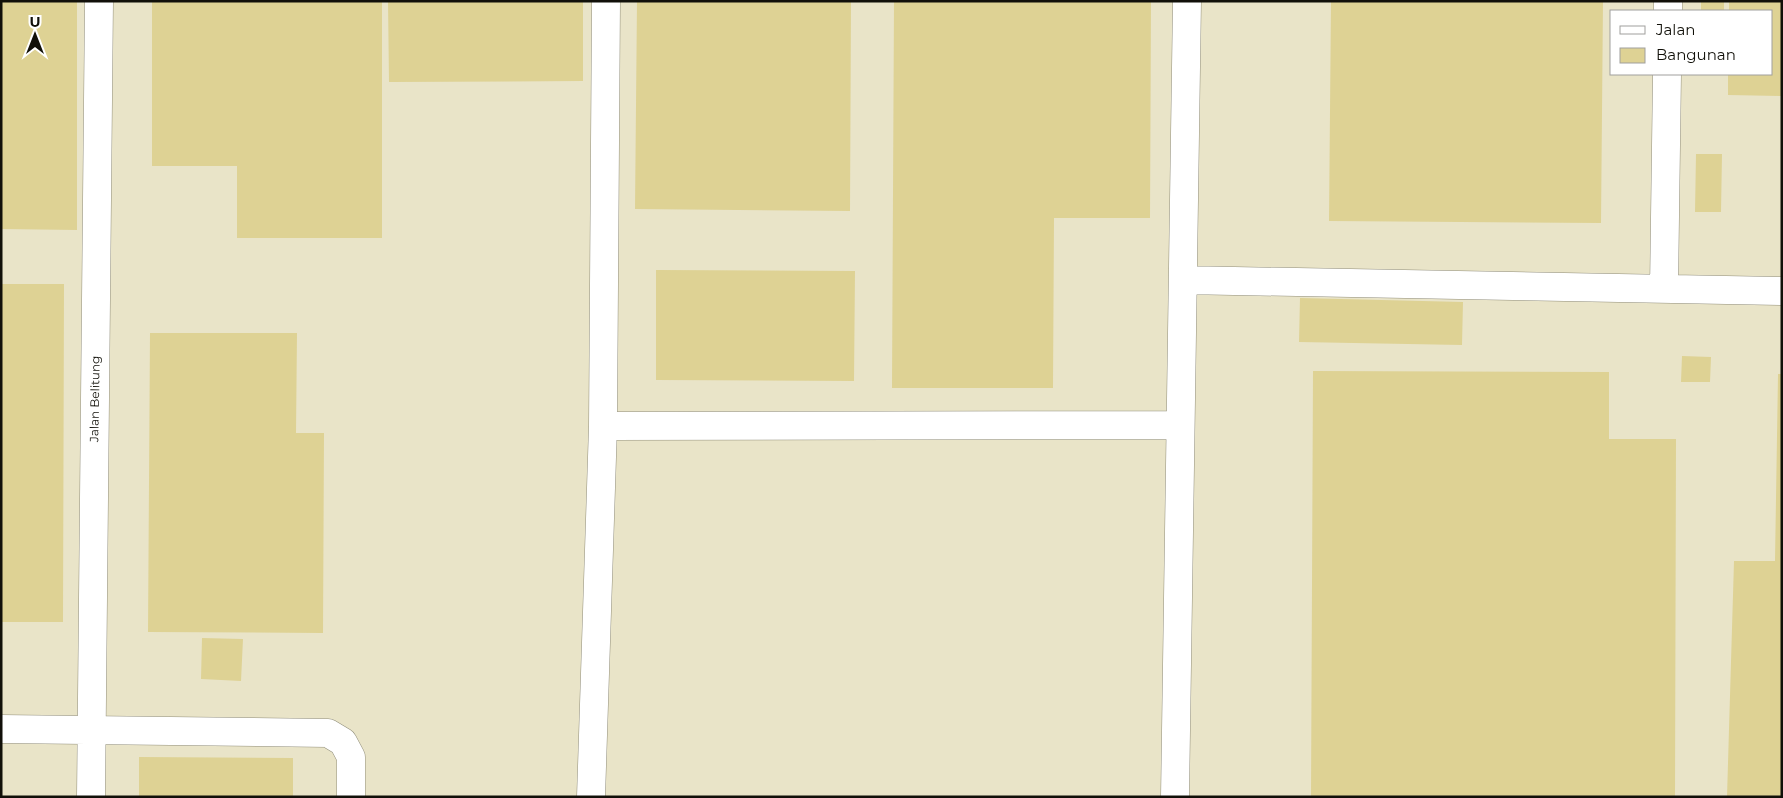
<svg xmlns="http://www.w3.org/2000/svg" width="1783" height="798" viewBox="0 0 1783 798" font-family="Montserrat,sans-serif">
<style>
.built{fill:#e9e4c8;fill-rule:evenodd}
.building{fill:#ded294}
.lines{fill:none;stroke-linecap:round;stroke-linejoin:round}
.minor-casing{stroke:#918e7b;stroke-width:29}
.minor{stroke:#fff;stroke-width:28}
.labels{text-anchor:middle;stroke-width:4.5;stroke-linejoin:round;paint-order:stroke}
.street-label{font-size:12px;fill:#111009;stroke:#fff}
</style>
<rect width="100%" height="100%" fill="#f3efda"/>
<path class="built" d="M1,1H1782V797H1ZM1612,11H1772V74H1612Z"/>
<path class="building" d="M1,1H77V230L1,229Z
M152,1H382V238H237V166H152Z
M388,1H583V81L389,82Z
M637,1H851L850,211L635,209Z
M894,1H1151L1150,218H1054L1053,388H892Z
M1331,1H1603L1601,223L1329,221Z
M1701,1H1724V11H1701Z
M1729,1H1782V96L1728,95V74H1772V11H1729Z
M1696,154H1722L1721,212H1695Z
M656,270L855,271L854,381L656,380Z
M1,284H64L63,622H1Z
M1300,298L1463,302L1462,345L1299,342Z
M150,333H297L296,433H324L323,633L148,632Z
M1682,356L1711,357L1710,382H1681Z
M1313,371L1609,372V439H1676L1675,797H1311Z
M1778,374H1782V797H1727L1734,561H1775Z
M202,638L243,639L241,681L201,679Z
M139,757L293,758V797H139Z"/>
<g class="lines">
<defs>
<path id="minor" d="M1668,11V1
M1183,280L1782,291
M1664,289L1667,74
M603,426L1180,425
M1,729L328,733L343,742L351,757V797
M91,797L99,1
M591,797L603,426L606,1
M1175,797L1187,1"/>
</defs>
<use href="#minor" class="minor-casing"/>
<use href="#minor" class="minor"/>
</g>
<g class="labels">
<g class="street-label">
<text transform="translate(95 399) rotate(-89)" y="4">Jalan Belitung</text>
</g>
</g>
<rect width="1783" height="798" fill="none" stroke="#111009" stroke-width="5"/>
<rect x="1610" y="10" width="162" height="65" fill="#ffffff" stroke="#a09f9d"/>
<rect x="1620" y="26" width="25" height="8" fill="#ffffff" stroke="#a09f9d"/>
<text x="1656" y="35" font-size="15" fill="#111009">Jalan</text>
<rect x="1620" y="48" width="25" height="15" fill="#ded294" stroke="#a09f9d"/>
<text x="1656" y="60" font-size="15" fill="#111009">Bangunan</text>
<g transform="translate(35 35)" stroke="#ffffff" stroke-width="4" paint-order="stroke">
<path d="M0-4L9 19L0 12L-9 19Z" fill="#111009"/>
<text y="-8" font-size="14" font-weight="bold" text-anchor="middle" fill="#111009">U</text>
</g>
</svg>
